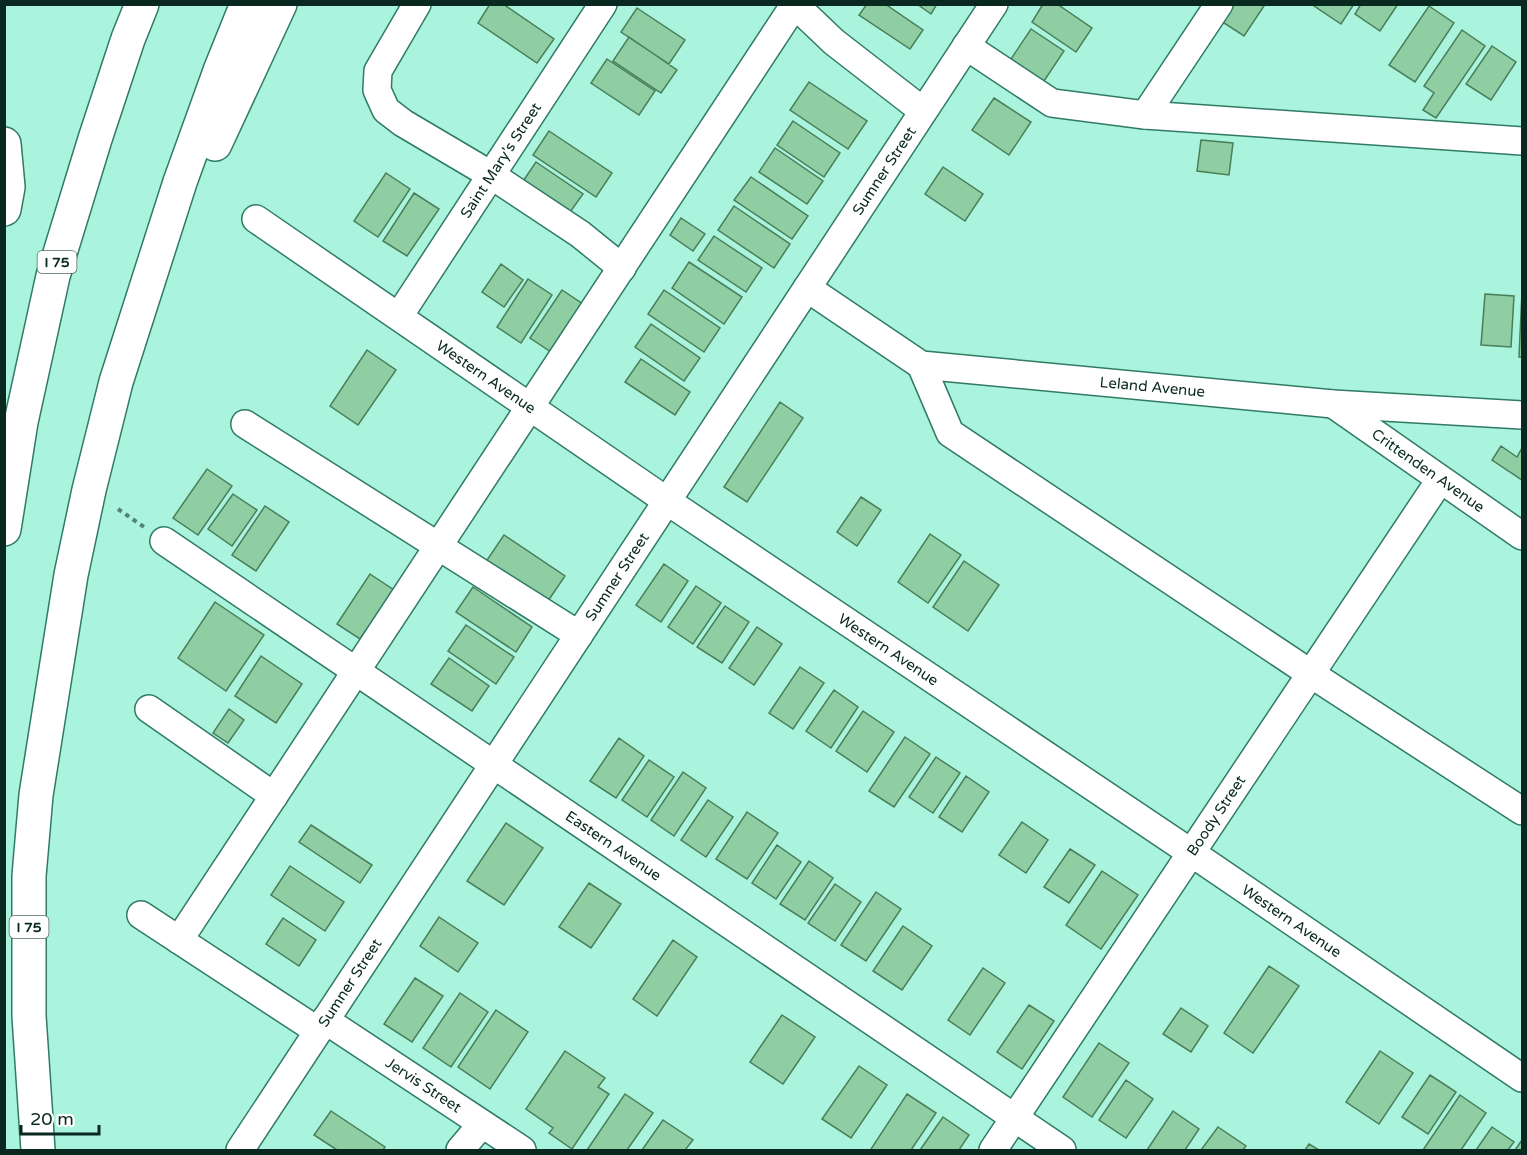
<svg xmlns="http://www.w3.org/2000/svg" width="1527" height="1155" viewBox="0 0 1527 1155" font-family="'Varela Round',sans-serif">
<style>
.building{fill:#8fcda2;stroke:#497e5a;stroke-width:1.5}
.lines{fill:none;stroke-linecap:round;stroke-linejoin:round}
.minor-casing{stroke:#307a67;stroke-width:30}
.highway-casing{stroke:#307a67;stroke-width:36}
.path{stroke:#528576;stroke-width:4;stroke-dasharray:4.5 4.5;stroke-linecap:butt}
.minor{stroke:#fff;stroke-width:27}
.highway{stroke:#fff;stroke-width:33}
.labels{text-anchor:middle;stroke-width:6;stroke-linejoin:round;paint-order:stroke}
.shield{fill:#fff;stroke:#526863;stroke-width:1.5}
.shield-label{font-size:14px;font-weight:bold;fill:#082820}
.street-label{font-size:15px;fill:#082820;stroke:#fff}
</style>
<rect width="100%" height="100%" fill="#aaf4dd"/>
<path class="building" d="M490,4H503L554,39L537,63L478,23Z
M867,4H885L923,30L910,49L859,15Z
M917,4H937L931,14Z
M1043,4H1057L1092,28L1076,52L1032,22Z
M1228,4H1261L1264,6L1244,36L1218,19Z
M1315,4H1354L1341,24L1314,6Z
M1361,4H1398L1380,31L1355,14Z
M1429,6L1454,23L1415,82L1389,65Z
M637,8L685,40L669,64L621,32Z
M1031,29L1064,51L1042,84L1009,62Z
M1462,30L1485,46L1436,118L1423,110L1434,93L1424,86Z
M629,37L677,70L661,93L613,61Z
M1492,46L1516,62L1491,100L1466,84Z
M607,59L655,91L639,115L591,83Z
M809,82L867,121L848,149L790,110Z
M994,98L1031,122L1009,155L972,130Z
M793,121L840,153L824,177L777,145Z
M549,131L612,173L596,197L533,155Z
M1201,140L1233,143L1229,175L1197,171Z
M775,148L823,181L807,204L759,172Z
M536,162L583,194L568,215L521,184Z
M943,167L983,194L965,221L925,194Z
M386,173L410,189L378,237L354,221Z
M751,177L808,216L792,239L734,200Z
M414,193L439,209L407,256L383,241Z
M734,206L790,244L774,268L718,230Z
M681,218L705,234L693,251L670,235Z
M714,236L762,268L746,292L698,260Z
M689,262L742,297L724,324L672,288Z
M501,264L523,280L504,307L482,292Z
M528,279L552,295L521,343L497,327Z
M562,290L586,306L554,354L530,338Z
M664,290L720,328L704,352L648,314Z
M1522,292V357H1519Z
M1485,294L1514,296L1511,347L1481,345Z
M651,324L700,358L684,381L635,347Z
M367,350L396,370L358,425L330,406Z
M641,359L690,392L675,415L625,382Z
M780,402L803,418L747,502L724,487Z
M1501,446L1517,457L1522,448V480L1492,460Z
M207,469L232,486L198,535L173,518Z
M233,494L257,510L232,546L208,529Z
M861,497L881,510L857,546L837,532Z
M265,506L289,522L256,571L232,555Z
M930,534L961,555L928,603L898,582Z
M504,535L565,576L546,604L485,563Z
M964,561L999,585L968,631L933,607Z
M664,564L688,581L661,622L636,605Z
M370,574L394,590L360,639L337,624Z
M696,586L721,603L693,644L668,627Z
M473,587L532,627L516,652L456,612Z
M215,602L264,635L226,691L178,658Z
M725,606L749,622L722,663L697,647Z
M466,625L514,657L496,684L448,651Z
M757,627L782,644L754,685L729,668Z
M261,656L302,684L276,723L235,696Z
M449,658L489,686L472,711L431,684Z
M800,667L824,683L793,729L769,713Z
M834,690L858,707L831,748L806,731Z
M229,709L244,720L228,743L213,733Z
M863,711L894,732L867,772L836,751Z
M905,737L930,754L894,807L869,791Z
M619,738L644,756L616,798L590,781Z
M936,757L960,773L933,813L909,797Z
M649,760L674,777L647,817L622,800Z
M683,772L706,788L674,836L651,820Z
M966,776L989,792L962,832L939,817Z
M708,800L733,817L706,857L681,840Z
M747,812L778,833L747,879L716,859Z
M1022,822L1048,840L1026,873L999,855Z
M506,823L543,848L504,905L467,881Z
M311,825L372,865L360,883L299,842Z
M777,845L801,862L776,899L752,883Z
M1070,849L1095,865L1069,903L1044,887Z
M809,861L833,878L805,920L780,904Z
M290,866L344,902L325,931L271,895Z
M1102,871L1138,895L1101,949L1066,925Z
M589,883L621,904L591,948L559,927Z
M835,884L861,902L835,941L808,923Z
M876,892L901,909L866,961L841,945Z
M439,917L478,943L458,972L420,946Z
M283,918L316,940L299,966L266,944Z
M903,926L932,946L902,990L873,971Z
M673,940L697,957L657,1016L633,999Z
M1269,966L1299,986L1253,1053L1224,1033Z
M983,968L1005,983L970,1035L948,1020Z
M415,978L443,996L412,1042L384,1024Z
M460,993L488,1012L451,1067L423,1048Z
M1029,1005L1054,1021L1022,1069L997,1052Z
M1181,1008L1208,1026L1191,1052L1163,1034Z
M496,1010L528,1032L490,1089L458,1067Z
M782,1015L815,1037L783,1084L750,1062Z
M1099,1043L1129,1063L1092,1117L1063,1097Z
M565,1051L605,1078L598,1087L609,1094L572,1149L549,1133L553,1128L526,1109Z
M1380,1051L1413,1073L1379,1124L1346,1102Z
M859,1066L887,1085L851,1138L822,1119Z
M1430,1075L1456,1092L1428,1134L1402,1117Z
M1126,1080L1153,1099L1126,1138L1099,1120Z
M625,1094L653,1113L627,1150H587Z
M907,1094L936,1113L911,1150H874L871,1149Z
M1460,1095L1486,1113L1461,1150H1423Z
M331,1111L385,1147L383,1150H337L314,1135Z
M1173,1111L1199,1129L1185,1150H1147Z
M943,1117L969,1135L959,1150H920Z
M663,1120L693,1140L685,1150H642Z
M1218,1127L1246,1146L1243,1150H1201Z
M1492,1127L1514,1142L1508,1150H1476Z
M1522,1140V1150H1515Z
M1309,1144L1319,1150H1305Z"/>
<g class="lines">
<defs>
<g id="minor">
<path d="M417,4L378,71L377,90L386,110L403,123L491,175L580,234L622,268"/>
<path d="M794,4L834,42L923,111"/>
<path d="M966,46L1052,103L1145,115L1522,141"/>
<path d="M1145,115L1219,4"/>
<path id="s1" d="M256,219L667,501L1205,862L1522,1078"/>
<path id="s2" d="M807,288L921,365L1333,404L1522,415"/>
<path id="s3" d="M399,316L603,4"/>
<path d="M921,365L950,433L1311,674L1522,811"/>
<path id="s4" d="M1333,404L1522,536"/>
<path d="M245,424L579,635"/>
<path id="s5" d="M164,541L1062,1150"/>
<path d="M149,709L274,796"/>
<path d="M141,915L318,1031"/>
<path d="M179,940L795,4"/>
<path id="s6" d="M325,1020L522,1150"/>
<path id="s7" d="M240,1150L994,4"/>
<path d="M460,1150L482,1124"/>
<path id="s8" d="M993,1150L1440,480"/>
</g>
<path id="highway" d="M4,144L8,187L4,209
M215,144L280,4
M4,529L21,422L53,276L95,139L128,39L142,4
M38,1150L29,1016V876L36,795L71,575L89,490L116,382L180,182L220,71L247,4"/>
</defs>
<use href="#minor" class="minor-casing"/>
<use href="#highway" class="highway-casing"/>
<path class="path" d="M118,509L144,527"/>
<use href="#minor" class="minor"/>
<use href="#highway" class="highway"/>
</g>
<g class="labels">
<g class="shield">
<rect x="37.5" y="251" width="39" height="22" rx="4.5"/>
<rect x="9.5" y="916" width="39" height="22" rx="4.5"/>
</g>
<g class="shield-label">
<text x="57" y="267">I 75</text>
<text x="29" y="932">I 75</text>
</g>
<g class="street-label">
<text dy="5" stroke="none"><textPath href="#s3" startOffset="186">Saint Mary's Street</textPath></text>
<text dy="5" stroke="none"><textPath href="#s7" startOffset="1172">Sumner Street</textPath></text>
<text dy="5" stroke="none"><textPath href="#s1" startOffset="279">Western Avenue</textPath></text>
<text dy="5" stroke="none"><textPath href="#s2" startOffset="370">Leland Avenue</textPath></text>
<text dy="5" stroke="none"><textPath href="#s4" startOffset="116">Crittenden Avenue</textPath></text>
<text dy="5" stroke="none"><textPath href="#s7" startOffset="686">Sumner Street</textPath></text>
<text dy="5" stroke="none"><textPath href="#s1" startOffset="765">Western Avenue</textPath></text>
<text dy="5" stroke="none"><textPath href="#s8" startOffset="402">Boody Street</textPath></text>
<text dy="5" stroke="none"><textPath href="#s5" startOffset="543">Eastern Avenue</textPath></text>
<text dy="5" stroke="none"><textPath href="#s1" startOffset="1251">Western Avenue</textPath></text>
<text dy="5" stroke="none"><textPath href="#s7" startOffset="200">Sumner Street</textPath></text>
<text dy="5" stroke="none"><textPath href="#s6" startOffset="118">Jervis Street</textPath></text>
</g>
</g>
<rect width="1527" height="1155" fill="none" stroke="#082820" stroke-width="12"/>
<path d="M21 1125v9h78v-9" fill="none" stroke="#082820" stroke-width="3"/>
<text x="30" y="1125" font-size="18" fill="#082820" stroke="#ffffff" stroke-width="4.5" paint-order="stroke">20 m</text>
</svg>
